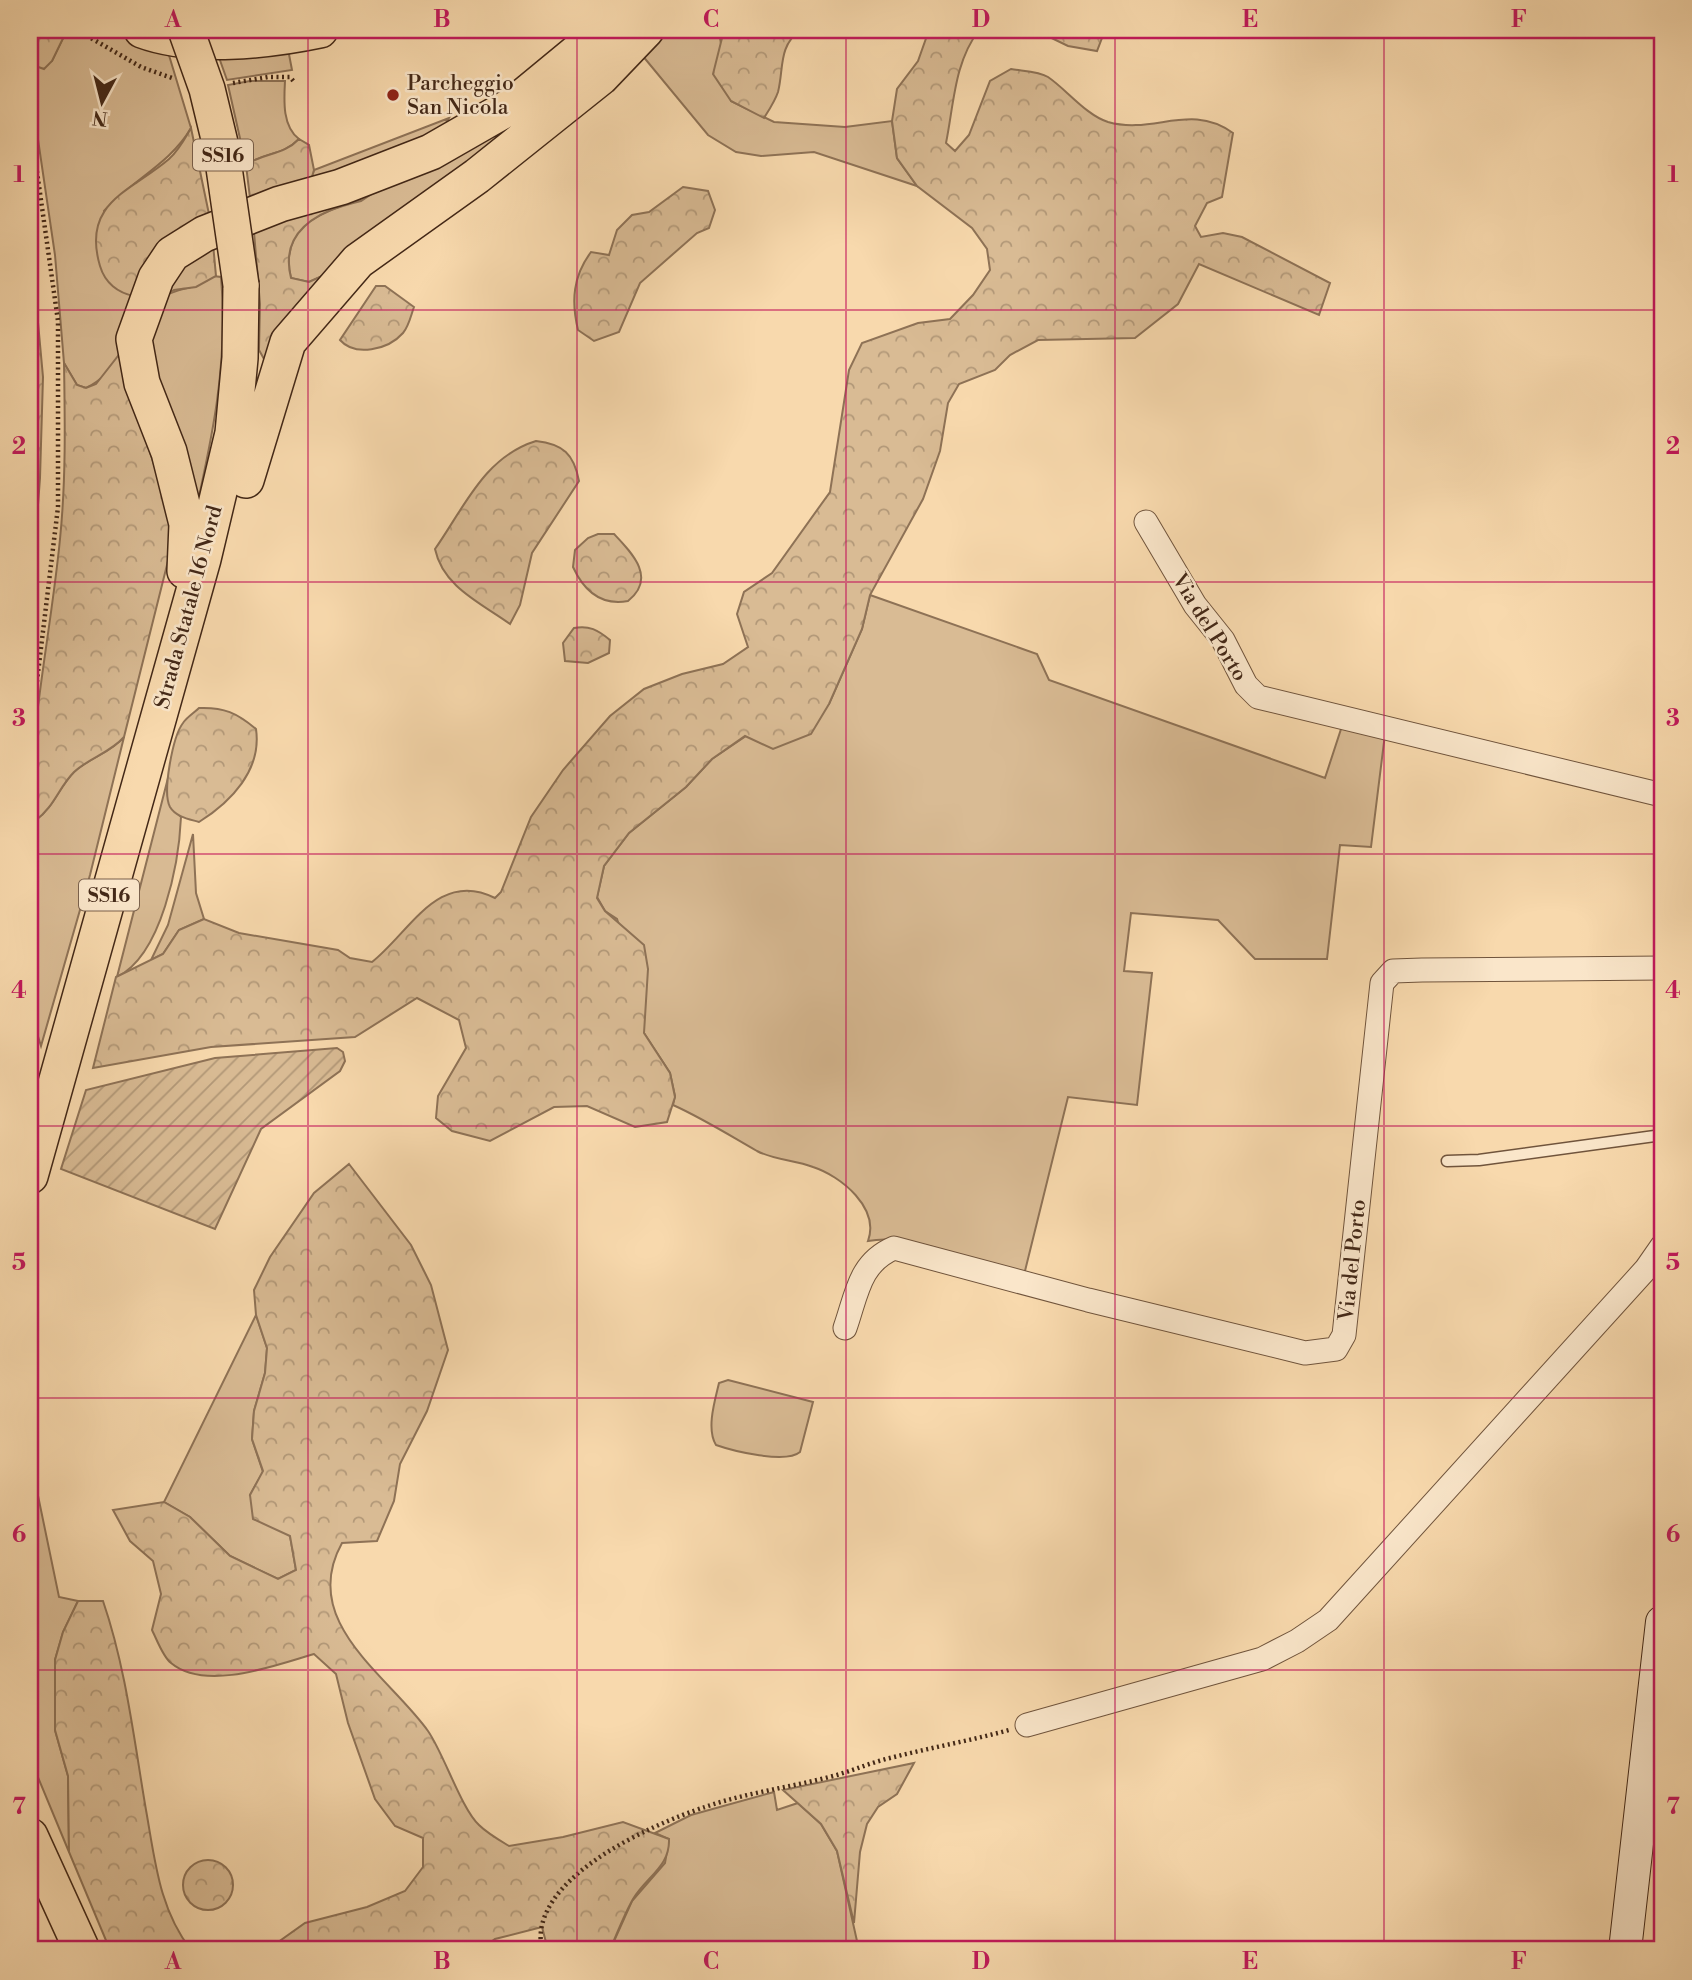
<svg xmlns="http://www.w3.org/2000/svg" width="1692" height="1980" viewBox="0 0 1692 1980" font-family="'Libre Bodoni',serif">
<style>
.grass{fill:#d9bb94;stroke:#8e7256;stroke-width:2}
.forest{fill:url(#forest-crowns);stroke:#8e7256;stroke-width:2}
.garden{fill:url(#garden-furrows);stroke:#8e7256;stroke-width:2}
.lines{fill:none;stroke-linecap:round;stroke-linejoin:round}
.lane-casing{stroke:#70543c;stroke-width:13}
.street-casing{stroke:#70543c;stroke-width:25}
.secondary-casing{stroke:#432817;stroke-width:34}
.primary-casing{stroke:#432817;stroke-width:38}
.path{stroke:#432817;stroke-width:4.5;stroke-dasharray:2 3.5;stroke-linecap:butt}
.lane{stroke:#fae6ca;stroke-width:10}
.street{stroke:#fae6ca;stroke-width:23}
.secondary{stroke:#fae6ca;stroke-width:32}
.primary{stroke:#f8d9ad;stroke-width:35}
.primary-bridge-casing{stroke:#432817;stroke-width:38;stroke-linecap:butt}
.primary-bridge{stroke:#f8d9ad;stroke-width:35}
.grid{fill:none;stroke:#c2185b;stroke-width:2;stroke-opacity:0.55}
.poi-dot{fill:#8f2418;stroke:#fae6ca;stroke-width:2.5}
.labels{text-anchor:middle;stroke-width:5;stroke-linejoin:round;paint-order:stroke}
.shield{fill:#fae6ca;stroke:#7a614d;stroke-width:2}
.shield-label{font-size:19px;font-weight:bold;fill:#432817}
.poi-label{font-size:21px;fill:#432817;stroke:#fae6ca;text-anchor:start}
.street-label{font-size:21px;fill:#432817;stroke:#fae6ca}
.neatline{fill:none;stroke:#c2185b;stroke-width:2.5}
.grid-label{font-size:23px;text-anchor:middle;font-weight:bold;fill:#c2185b}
</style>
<defs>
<pattern id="forest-crowns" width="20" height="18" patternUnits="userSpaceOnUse" patternTransform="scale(1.75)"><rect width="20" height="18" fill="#d9bb94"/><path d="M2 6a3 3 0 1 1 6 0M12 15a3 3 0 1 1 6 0" fill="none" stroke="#b29878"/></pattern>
<pattern id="garden-furrows" width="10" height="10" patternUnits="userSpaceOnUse" patternTransform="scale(1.75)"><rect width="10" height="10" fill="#d9bb94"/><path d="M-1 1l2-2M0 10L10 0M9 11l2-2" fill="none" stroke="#b29878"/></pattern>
</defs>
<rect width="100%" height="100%" fill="#f8d9ad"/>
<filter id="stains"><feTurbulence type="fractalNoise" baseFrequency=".00286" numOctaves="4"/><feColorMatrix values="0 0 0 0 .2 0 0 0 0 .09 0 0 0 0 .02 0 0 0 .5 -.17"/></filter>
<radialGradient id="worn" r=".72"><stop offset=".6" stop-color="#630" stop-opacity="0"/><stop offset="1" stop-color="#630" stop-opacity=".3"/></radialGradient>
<path class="grass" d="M67,30H125L165,42L191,128C170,164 132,180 104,211C111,231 133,279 134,297C135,332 118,373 86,388L77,385L64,363L55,255L30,85V64L34,68L52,61Z
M615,30H632L329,273L309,282L291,278C279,228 319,211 361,201Z
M656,30H724L720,38L731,101L774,122L845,127L892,121L897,158L917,186L814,152L761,156L736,152L708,135L637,49Z
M216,49H288L292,70L227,80Z
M250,81H285C284,100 282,126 299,139C283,156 264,152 246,165L228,85Z
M449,118L443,128L430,137L311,180L314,170Z
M213,276L221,277C229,364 211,444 192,528L144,360L164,296C181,287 198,289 213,276Z
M870,595L1037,654L1049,680L1325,778L1343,723L1385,734L1371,847L1340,845L1327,959H1255L1218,920L1131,913L1124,971L1152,973L1137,1105L1068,1097L1023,1279C978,1264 914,1232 868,1241C880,1208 841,1176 813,1167C795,1160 774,1160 757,1151C729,1135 702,1118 673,1105L675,1096L670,1073L644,1033V1006L617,919L605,911L597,897L604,866L629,833L686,787L712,759L746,736L829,704L862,629Z
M124,737L90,875L41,1046L36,1030L30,1026V819L36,820C54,807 59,787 74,772C89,758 110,753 124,737Z
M168,778C166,795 167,805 181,817C179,863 162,955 117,977Z
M193,834L196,893L204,919L179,930L163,954L151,960L168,925Z
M256,1315L267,1348L265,1373L254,1411L252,1439L263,1472L250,1495L290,1536L296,1570L278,1579L230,1556L190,1517L164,1502Z
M30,1317L33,1319L36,1486L59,1597L78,1601L63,1632L55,1660V1730L68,1776L69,1852L30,1758Z
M728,1380L813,1402L800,1452C786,1464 733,1451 716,1445C706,1429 715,1400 719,1383Z
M774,1792L777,1810L798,1803L821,1824L837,1851L859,1950H610L632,1901L665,1863L669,1839L655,1833L691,1815Z"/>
<path class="forest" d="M30,30H67L52,61L44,69L30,64Z
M724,30H800C778,47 784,68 778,92C775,101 769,110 764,118L731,101L713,74Z
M929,30H979C954,63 954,104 946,143L955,151L969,135L990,81L1011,69C1022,71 1039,71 1048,77C1067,90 1086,115 1108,122C1154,135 1190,102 1233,133L1222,197L1207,203L1195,226L1201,237L1223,233L1242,237L1330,283L1319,315L1199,264L1178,304L1135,338L1038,340L1010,355L995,370L959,384L948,403L940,451L923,499L870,595L862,629L829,704L811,734L773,749L745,736L712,759L686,787L629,833L604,866L597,898L605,911L644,945L648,969L644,1033L670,1073L675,1097L667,1122L635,1127L587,1106L554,1107L490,1141L452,1131L436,1118L438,1096L466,1048L459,1020L417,998L355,1037L211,1047L93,1068L116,977L163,954L179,930L204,919L239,933L338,950L350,958L372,962C410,932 438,869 495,898L501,892L531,817L563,770L610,716L644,689L682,674L723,664L748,647L737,614L744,592L772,573L830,492L849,370L862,343L918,323L950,319L973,295L990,270L987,249L972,228L917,186L897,158L892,121L897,89L918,61Z
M1035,30H1105L1097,51L1068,46Z
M191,128L210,219L134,296C118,293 105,283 100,266C81,202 132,191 169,159C179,150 184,140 191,128Z
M299,139L309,145L314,170L311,180L250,198L246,165C264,152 283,156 299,139Z
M683,187L708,191L715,210L709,228L697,233L640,283L619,332L594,341L578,330C571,301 573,276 591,252L609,255L617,230L632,215L649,212Z
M365,195C359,203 350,202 341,206C306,218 281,239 291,278L309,282L329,273L271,354L264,359L259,350L260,304L254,232L297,205Z
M212,233L216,276L196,287L174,290L164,296L156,288Z
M30,235L43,377L40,478L30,612Z
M376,286H385L414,307C411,315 409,326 403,333C388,350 355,357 340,340Z
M125,347L147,443L167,505L172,545L124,737C110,753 89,758 74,772C59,787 54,807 36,820L30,819C30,725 51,632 60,539C66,480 65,422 64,363L77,385L86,388L96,384Z
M536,441C563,444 574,454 579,481L532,553L520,605L510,624C481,603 443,587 435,549C464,508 484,457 536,441Z
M598,534H614C632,553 657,578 628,601C601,606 584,591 573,567L575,550L588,538Z
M574,628C589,625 598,630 610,640L609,653L588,663L565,661L563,643Z
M199,708C224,707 237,713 256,729C262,770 231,802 199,822C189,819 176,817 170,807C162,792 173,736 183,723C187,717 194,713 199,708Z
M349,1164L411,1245L431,1285L448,1350L427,1411L400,1464L394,1501L377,1541L342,1543C298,1622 389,1676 428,1731C444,1754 461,1808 479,1825C487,1833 499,1840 509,1846L563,1837L623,1822L669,1839C670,1867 647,1876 633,1899C624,1915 617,1933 610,1950H548L542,1927L495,1939L480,1950H267L305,1923L367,1907L405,1891L423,1867V1838L395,1826L375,1799L348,1723L336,1674L314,1654C276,1665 206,1692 171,1663C163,1657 157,1640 152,1630L161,1594L153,1561L130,1541L113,1510L164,1502L190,1517L230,1556L278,1579L296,1570L290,1536L253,1519L250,1495L263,1471L252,1439L254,1411L265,1373L267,1348L256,1315L254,1290L270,1257L314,1193Z
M78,1601H103C126,1668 134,1740 146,1810C155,1860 159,1909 191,1950H110L69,1852L68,1776L55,1730V1660L63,1632Z
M914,1763L897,1794L878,1807L867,1824L860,1852L854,1923L837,1851L821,1824L783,1790Z
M183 1885a25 25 0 1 1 50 0a25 25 0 1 1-50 0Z"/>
<path class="garden" d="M337,1048L343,1052L345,1061L340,1071L261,1129L215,1229L61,1169L86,1090L215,1058Z"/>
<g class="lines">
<defs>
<path id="lane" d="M1447,1161L1479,1160L1662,1135"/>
<path id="street" d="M1146,522L1195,605L1223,640L1246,685L1258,697L1662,795
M845,1328C857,1294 859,1263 894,1248L1088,1300L1305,1353L1336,1349L1344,1335L1382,983L1393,971L1422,970L1662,968
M1027,1725L1262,1659L1297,1641L1328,1620L1646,1269L1662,1246"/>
<path id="secondary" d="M1625,1950L1662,1622"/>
<path id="primary" d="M142,30C193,49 268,41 320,30
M246,480L288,342L358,261L477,176L601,77L646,30
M185,571L187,524L169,452L142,383L134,339L156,278L172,254L204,234L280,204L341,187L431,152L513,105L604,30
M30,1176L203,559L233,433L240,358L241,285
M30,1836L82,1950"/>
</defs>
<use href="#lane" class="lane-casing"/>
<use href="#street" class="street-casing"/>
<use href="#secondary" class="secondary-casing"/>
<use href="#primary" class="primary-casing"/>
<path class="path" d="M77,30L141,67L175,79
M233,83L268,77H290L295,83
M30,122L58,321V507L30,739
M542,1950C526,1880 650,1825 705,1807C745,1793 787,1788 829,1777C850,1772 869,1763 890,1758C929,1748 969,1741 1009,1730"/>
<use href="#lane" class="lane"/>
<use href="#street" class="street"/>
<use href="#secondary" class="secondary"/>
<use href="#primary" class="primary"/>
<defs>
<path id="primary-bridge" d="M186,30L207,89L221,147L241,285"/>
</defs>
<use href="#primary-bridge" class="primary-bridge-casing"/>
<use href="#primary-bridge" class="primary-bridge"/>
</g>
<path class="grid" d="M308,30V1950M577,30V1950M846,30V1950M1115,30V1950M1384,30V1950M30,310H1662M30,582H1662M30,854H1662M30,1126H1662M30,1398H1662M30,1670H1662"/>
<circle class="poi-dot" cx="393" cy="95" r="7"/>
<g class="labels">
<g class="shield">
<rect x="193" y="139.5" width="60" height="31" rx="5"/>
<rect x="79" y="879.5" width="60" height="31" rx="5"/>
</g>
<g class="shield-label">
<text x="223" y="162">SS16</text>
<text x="109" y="902">SS16</text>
</g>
<g class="poi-label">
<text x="407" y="90">Parcheggio<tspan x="407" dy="24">San Nicola</tspan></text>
</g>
<g class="street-label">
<text transform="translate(188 607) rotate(-75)" y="7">Strada Statale 16 Nord</text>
<text transform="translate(1210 627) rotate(58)" y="7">Via del Porto</text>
<text transform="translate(1352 1260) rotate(-84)" y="7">Via del Porto</text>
</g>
</g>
<rect width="1692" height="1980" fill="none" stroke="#f8d9ad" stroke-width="77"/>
<g transform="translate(102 102) rotate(187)" stroke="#fae6ca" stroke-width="5" paint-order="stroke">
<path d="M0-5L12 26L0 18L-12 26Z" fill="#432817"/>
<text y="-10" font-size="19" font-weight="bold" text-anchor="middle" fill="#432817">N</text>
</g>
<rect x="38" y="38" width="1616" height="1903" class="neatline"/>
<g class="grid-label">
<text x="173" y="27">A</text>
<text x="442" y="27">B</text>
<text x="711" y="27">C</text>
<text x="981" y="27">D</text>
<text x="1250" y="27">E</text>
<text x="1519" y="27">F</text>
<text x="19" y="182">1</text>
<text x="1673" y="182">1</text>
<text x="19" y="454">2</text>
<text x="1673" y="454">2</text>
<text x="19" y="726">3</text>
<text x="1673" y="726">3</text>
<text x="19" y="998">4</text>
<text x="1673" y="998">4</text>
<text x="19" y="1270">5</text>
<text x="1673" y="1270">5</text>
<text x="19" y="1542">6</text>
<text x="1673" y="1542">6</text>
<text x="19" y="1814">7</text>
<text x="1673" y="1814">7</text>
<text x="173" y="1969">A</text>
<text x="442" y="1969">B</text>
<text x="711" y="1969">C</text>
<text x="981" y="1969">D</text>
<text x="1250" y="1969">E</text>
<text x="1519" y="1969">F</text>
</g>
<rect width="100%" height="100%" filter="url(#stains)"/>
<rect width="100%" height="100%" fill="url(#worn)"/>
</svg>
